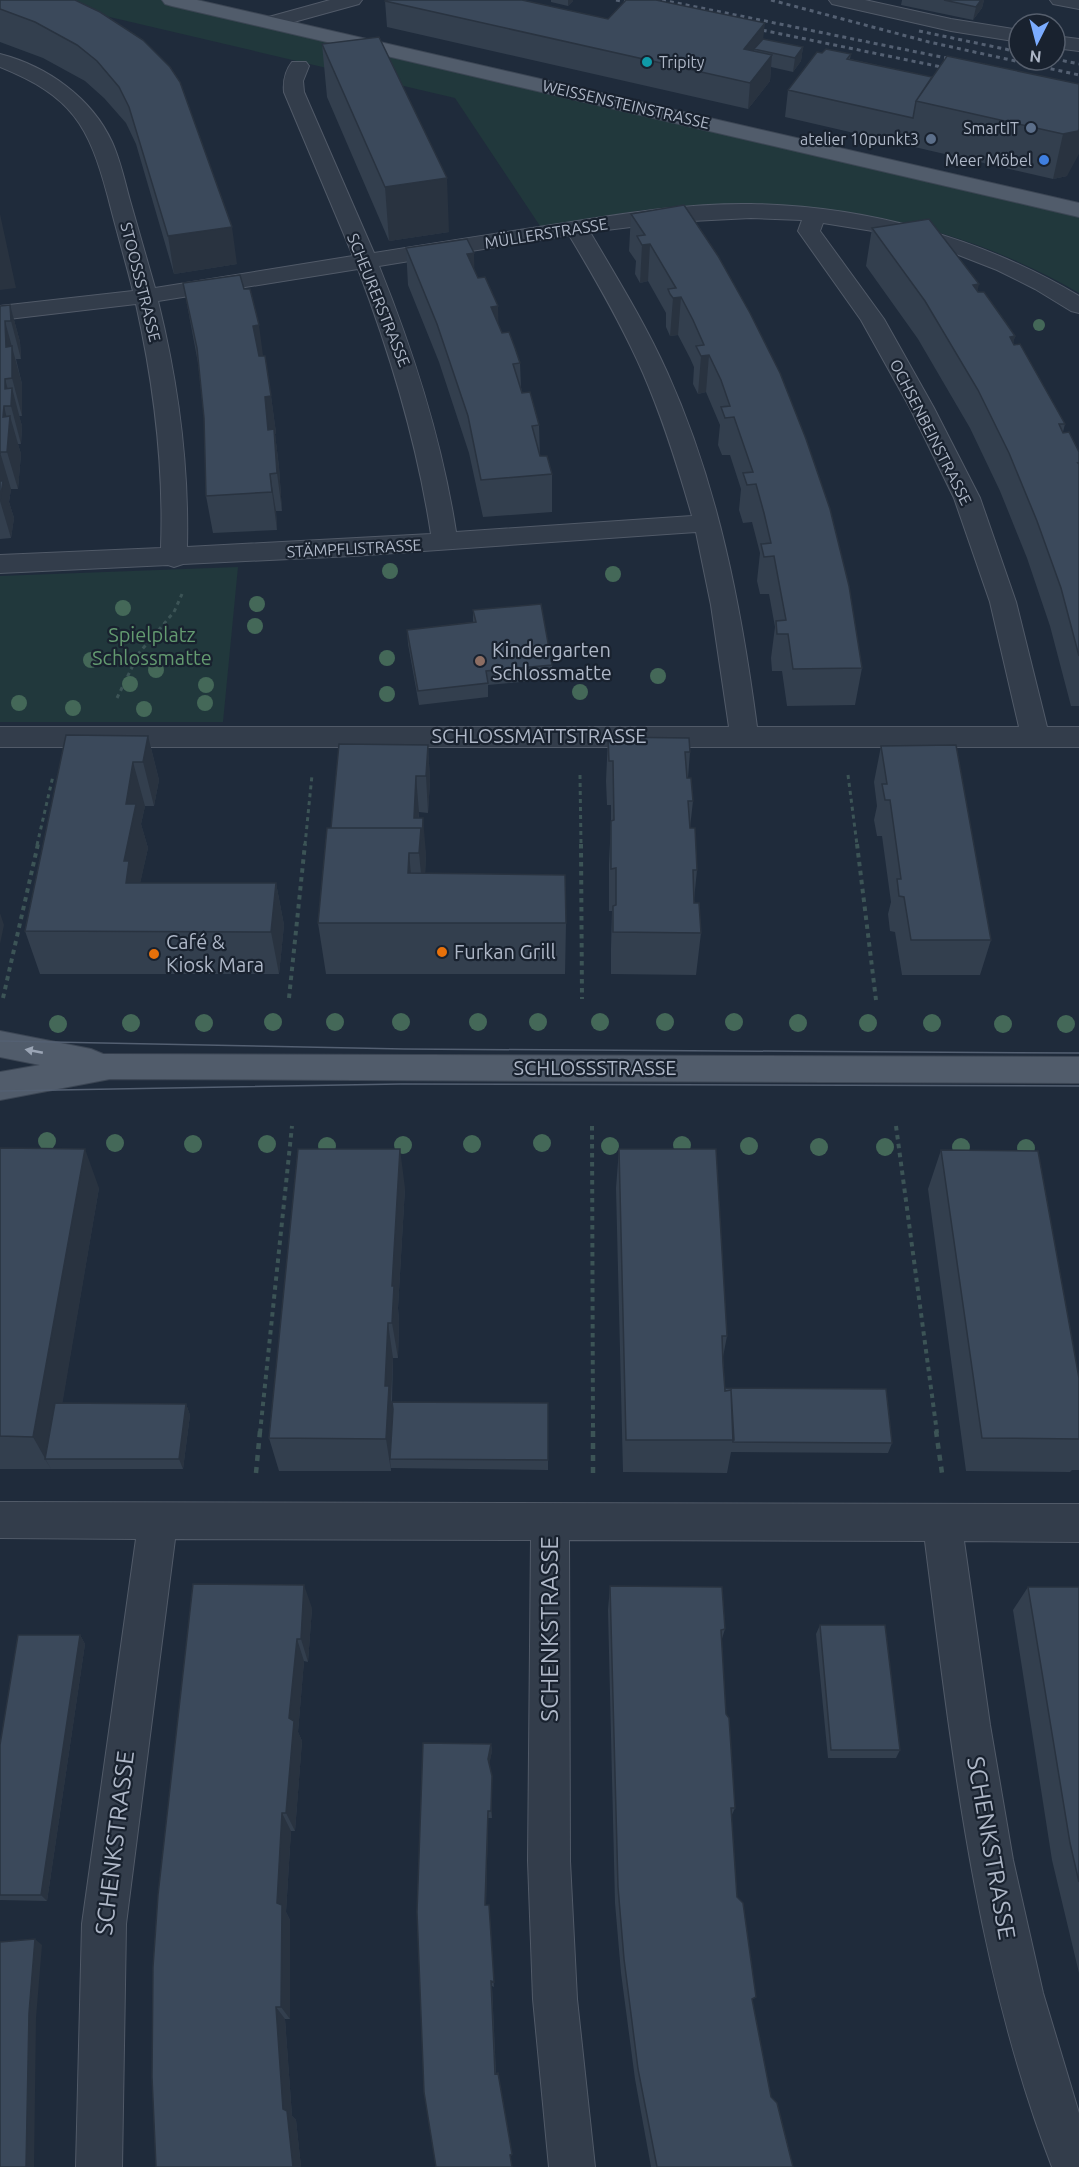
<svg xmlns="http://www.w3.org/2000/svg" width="1079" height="2167" viewBox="0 0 1079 2167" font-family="Ubuntu,sans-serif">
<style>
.green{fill:#21383c}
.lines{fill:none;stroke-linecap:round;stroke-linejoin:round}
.minor-casing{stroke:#515a68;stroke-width:2}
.major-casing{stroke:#3c4654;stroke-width:2}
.path-far2{stroke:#3c5456;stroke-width:3;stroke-dasharray:4 4;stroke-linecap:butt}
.path-far1{stroke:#3c5456;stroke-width:4;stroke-dasharray:4.5 4.5;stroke-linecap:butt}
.path{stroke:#3c5456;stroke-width:4.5;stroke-dasharray:6 6;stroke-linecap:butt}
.minor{fill:#333d4b;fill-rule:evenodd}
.major{fill:#515c6b;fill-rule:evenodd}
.tram{stroke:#546072;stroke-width:1.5}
.rail{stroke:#546072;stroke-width:3;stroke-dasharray:4 4;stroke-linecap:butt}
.tree{fill:#446858}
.wall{fill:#333f4e}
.shaded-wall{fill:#293340}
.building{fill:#3b495b;stroke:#293340;stroke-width:1.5}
.oneway{fill:#9ba5b5}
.culture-dot{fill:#0f9aa8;stroke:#19222f;stroke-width:2}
.service-dot{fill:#5c6f8a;stroke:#19222f;stroke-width:2}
.shop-dot{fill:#3f7fe0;stroke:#19222f;stroke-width:2}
.education-dot{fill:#8d6e63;stroke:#19222f;stroke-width:2}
.food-dot{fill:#e8710a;stroke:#19222f;stroke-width:2}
.labels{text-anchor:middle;stroke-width:4.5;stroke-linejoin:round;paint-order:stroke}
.far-poi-label{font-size:16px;fill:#aeb7c7;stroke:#19222f;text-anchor:end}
.far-street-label{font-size:16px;fill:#aeb7c7;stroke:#19222f}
.park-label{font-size:20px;fill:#639a70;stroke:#19222f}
.poi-label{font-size:20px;fill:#aeb7c7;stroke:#19222f;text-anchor:start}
.street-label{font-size:20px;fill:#aeb7c7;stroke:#19222f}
.near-street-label{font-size:24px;fill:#aeb7c7;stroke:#19222f}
</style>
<rect width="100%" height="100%" fill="#1f2b3b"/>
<path class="green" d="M37,0H165L1079,211V293C964,226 831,198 698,205C645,208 593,218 540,226L455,98Z
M238,567L223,722H0V576Z"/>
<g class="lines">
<defs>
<path id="minor" d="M330,0H362L359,4L272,28L265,26L262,22L265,18Z
M829,0H865L951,19L1019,30V42L951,31L832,4Z
M1050,0H1079V9L1053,4Z
M1055,36L1079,39V51L1055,48Z
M0,54C47,66 92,98 112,142C121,162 125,183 131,204C139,232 147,260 155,288L353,256L284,92C283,81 285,71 292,62H306L309,66L303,81L304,92L374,253C435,243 496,234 558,224C621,214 686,203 751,204C866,206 980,237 1079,296V313L1071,311L1035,289L997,270L956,254L879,232L823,223L820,231L884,319L934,408L980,498L1016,602L1047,727H1079V747H0V727H729L711,605L696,532L352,556L183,564L174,567L168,565L0,573V555L161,548C164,465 154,385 136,304L0,320V306L133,291C125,259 116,229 108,197C89,125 72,96 0,67ZM751,218L802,220L798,231L861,320L910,408L954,498L990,602L1019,727H757C741,605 718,485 667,372C645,323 617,278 590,232L672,222ZM569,235C596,280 622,325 643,373C663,419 678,467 692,516L456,532C442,440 414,353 379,266ZM358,269C391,356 417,442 431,534L187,547C189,463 178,382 158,301Z
M0,1502L1079,1504V1542L964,1541L990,1725L1013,1860L1043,1993L1079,2113V2167H1052C975,1967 952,1752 925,1541L569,1540L570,1861L577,1999L595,2167H549L533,1999L528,1861L531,1540L175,1539L126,1924L122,2167H76L82,1924L136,1539L0,1538Z"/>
<path id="major" d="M162,0H197L1079,203V217L172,6L165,4Z
M0,1031L91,1049L103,1054L1079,1057V1083L110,1079L0,1100V1072L40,1065L0,1057Z"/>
</defs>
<use href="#minor" class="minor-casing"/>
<use href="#major" class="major-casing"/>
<path class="path-far2" d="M117,698L139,653L174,612L182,594
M580,775L581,845
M848,775L857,845
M37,845L53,776
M305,845L312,775"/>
<path class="path-far1" d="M581,844L582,999
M857,844L876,1000
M3,998L38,844
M289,998L305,844
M592,1126L593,1433
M896,1126L937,1433
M260,1433L292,1126"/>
<path class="path" d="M593,1431V1473
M936,1431L942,1473
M256,1473L260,1431"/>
<use href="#minor" class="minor"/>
<use href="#major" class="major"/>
<path class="tram" d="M0,1041L404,1049L1079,1053
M0,1091L400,1084L1079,1086"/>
<path class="rail" d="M616,0L641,5
M662,0L961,61
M771,0L929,42L1079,75
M747,27L956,70
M919,31L1019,52
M1055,59L1079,64"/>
</g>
<g class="tree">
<circle cx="1039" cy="325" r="6"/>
<circle cx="390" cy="571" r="8"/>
<circle cx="613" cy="574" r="8"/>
<circle cx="257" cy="604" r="8"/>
<circle cx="123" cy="608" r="8"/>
<circle cx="255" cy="626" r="8"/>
<circle cx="387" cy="658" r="8"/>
<circle cx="91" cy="660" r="8"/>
<circle cx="156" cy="670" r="8"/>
<circle cx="658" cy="676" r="8"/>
<circle cx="130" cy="684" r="8"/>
<circle cx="206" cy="685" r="8"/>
<circle cx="580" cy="692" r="8"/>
<circle cx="387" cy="694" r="8"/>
<circle cx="19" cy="703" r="8"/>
<circle cx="205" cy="703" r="8"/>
<circle cx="73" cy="708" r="8"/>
<circle cx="144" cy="709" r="8"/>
<circle cx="273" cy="1022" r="9"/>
<circle cx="335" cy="1022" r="9"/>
<circle cx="401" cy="1022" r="9"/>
<circle cx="478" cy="1022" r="9"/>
<circle cx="538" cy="1022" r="9"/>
<circle cx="600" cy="1022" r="9"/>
<circle cx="665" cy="1022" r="9"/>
<circle cx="734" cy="1022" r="9"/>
<circle cx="131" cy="1023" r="9"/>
<circle cx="204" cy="1023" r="9"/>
<circle cx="798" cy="1023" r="9"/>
<circle cx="868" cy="1023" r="9"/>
<circle cx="932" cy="1023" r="9"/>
<circle cx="58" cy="1024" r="9"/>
<circle cx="1003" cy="1024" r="9"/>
<circle cx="1066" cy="1024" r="9"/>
<circle cx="47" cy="1141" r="9"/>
<circle cx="115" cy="1143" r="9"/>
<circle cx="542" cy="1143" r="9"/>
<circle cx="193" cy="1144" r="9"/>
<circle cx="267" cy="1144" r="9"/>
<circle cx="472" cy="1144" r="9"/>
<circle cx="403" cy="1145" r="9"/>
<circle cx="682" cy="1145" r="9"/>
<circle cx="327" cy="1146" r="9"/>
<circle cx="610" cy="1146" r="9"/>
<circle cx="749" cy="1146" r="9"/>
<circle cx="819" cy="1147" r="9"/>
<circle cx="885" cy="1147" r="9"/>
<circle cx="961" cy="1147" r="9"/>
<circle cx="1026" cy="1148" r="9"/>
</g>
<path class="wall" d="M0,0H75L237,264L174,274L136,144L126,123L104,98L85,81L43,58L0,42Z
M551,0H573V1L568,6L551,2Z
M902,0H984L982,8L973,20L901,5Z
M385,1L608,19L763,39L803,47L801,61L793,72L771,67L770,81L748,109L387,27Z
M322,44L449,232L389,241L327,97Z
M822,53L851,54L850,59L932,77L1079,84L1067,176L1053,179L785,117L788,90Z
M684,205L862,668L855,705L787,706L782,671H772L771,658L775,627L769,594H760L757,581L760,553L752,522L743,523L739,510L741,489L730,455H722L718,445L720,425L706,392L698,394L693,384L694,367L690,358L678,335L670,336L666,327V313L648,281L640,283L635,274L636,261L629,251L631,214Z
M872,228L978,291L1015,336L1013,343L1065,424L1063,432L1079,452V706H1071L1050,626L1027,558L1000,491L970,428L918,339L866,266Z
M406,248L474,269L502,333L520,363L521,387L522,393L539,425L540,456L552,474V512L483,517L469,453L439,362L408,285Z
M183,283L263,356L271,396L276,433L275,434L279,467L282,511H276L277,530L213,533L206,496L204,418L198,363Z
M10,305L20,342L21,359H16L22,384V416H19L22,426L21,444H18L21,454L18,489H11L9,502L14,518L11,538L0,539V306Z
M473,610L552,665V679L488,685V697L419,705L408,644L407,630L473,622Z
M148,736L159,780L154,806H145L141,824L148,848L140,883H276L284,925L279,974H40L25,931Z
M608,737L690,752L688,778L693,801L690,828L697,870L694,900L701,933L696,975L611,974V948L612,911H609V864L611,821V805H607L606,781Z
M428,745L430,781L428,813L419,812V818L426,854L425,873L566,923L565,974H326L318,923L331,828Z
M881,746L991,940L980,975H902L895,932L890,931L888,914L891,902L882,836H877L874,820L877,806L874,782Z
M0,1148L99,1188L62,1403L186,1404L190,1415L183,1469H0Z
M619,1149L727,1336L723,1357L725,1388L892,1443L888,1453L731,1452L727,1473L623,1472L616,1188Z
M941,1150L1079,1378V1470H1072L1070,1472L966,1471L928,1189Z
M405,1188L398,1308L399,1322L398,1358H393L392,1402L548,1403V1470L391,1468V1471H279L269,1438Z
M610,1586L725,1629L721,1642L726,1714L735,1808L731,1817L737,1897L752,2003L771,2097L793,2167H651L635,2079L621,1973L615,1903L608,1610Z
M1028,1587H1079V1973L1052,1860L1013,1610Z
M312,1608L308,1662L304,1661L298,1732L302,1741L295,1831H291L286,1912L290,1920V2019H285L292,2116L296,2120L301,2167L158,1895Z
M820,1625L900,1750L896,1758H828L816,1634Z
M80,1635L85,1644L47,1901L0,1900V1745Z
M491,1744L492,1751L489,1764L492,1784V1818H488L486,1905L494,1987L492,1986L496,2074L512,2157L417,1912Z"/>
<path class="shaded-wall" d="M568,0H573V1L568,6Z
M981,0H984L982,8L973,20L976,7Z
M765,23L762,49H754L753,61L744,49Z
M803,47L801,61L793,72L795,58Z
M772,55L770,81L748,109L750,83Z
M1079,129V154L1067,176L1053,179L1063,134Z
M447,178L449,232L389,241L385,187Z
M0,214L16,288L0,290Z
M232,227L237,264L174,274L168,236Z
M650,244L648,281L640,283L642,245Z
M474,253L475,290L467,254Z
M979,284L971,321L973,285Z
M681,297L678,335L670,336L673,298Z
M10,305L20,342L21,359L11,321Z
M498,306L499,343L491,307Z
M5,321L22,384V416L12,378L6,347Z
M259,325L264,363L258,364L253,326Z
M1015,336L1006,374L1010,337Z
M709,355L706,392L698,394L701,356Z
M5,379L11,400L12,388L22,426L21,444L11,406L5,389Z
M271,396L276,433L275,434L279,467L282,511L277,473L268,430L265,397Z
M4,406L9,427L10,416L21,454L18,489L7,452L3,417Z
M0,452L11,489L9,502L14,518L11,538L0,501Z
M270,474L276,511L277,530L272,492Z
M148,736L159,780L154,806L143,762Z
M428,745L430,781L428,813L426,776Z
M133,762L145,806L141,824L148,848L138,893L126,883L124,861L126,804Z
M416,776L419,812L417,844L414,818Z
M423,818L426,854L424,905L419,853L421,828Z
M409,853L414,905L412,924L408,873Z
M276,883L284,925L279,974L271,932Z
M0,913L4,925L0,944Z
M85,1149L99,1188L53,1459H45L51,1469L33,1437Z
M400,1149L405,1188L398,1308L399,1322L398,1358L392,1323V1286Z
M388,1323L393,1358L391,1399L394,1420L390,1459L391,1471L386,1439L385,1386Z
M186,1404L190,1415L183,1469L179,1459Z
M304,1585L312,1608L308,1662L301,1639Z
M80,1635L85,1644L47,1901L41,1895Z
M297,1639L304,1661L298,1732L302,1741L295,1831L286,1813L289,1718Z
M491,1744L492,1751L489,1766L488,1759Z
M492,1776V1818L491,1811Z
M488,1811V1818L486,1910L485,1905Z
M282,1813L291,1831L286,1912L290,1920V2019L281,2007L277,1903Z
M35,1939L42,1945L36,2018L34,2167H26L29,2013Z
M276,2007L285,2019L292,2116L296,2120L301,2167H293L283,2109Z"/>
<path class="building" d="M0,0H75L100,12L143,40L170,67L180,82L232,227L168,236L129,107L119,87L97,61L77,45L35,22L0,9Z
M386,0H522L608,19L626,0H656L765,23L744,49L772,55L750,83L385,1Z
M944,0H981L976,7Z
M379,37L447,178L385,187L322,44Z
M763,39L803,47L795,58L754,49Z
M826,49L851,54L847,59L932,77L916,101L913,118L788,90L817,52L822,53Z
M947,56L1079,84V129L1078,131L1063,134L916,101Z
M684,205L718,256L750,313L780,373L806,439L830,509L849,586L862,668L793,669L788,634H777L776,621L786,620L774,556L764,557L761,544L771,543L764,513L756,484L747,485L743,473L753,472L734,417L725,418L721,407L730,406L721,380L709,355L701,356L696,346L704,345L693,320L681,297L673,298L670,294L668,289L676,288L650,244L642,245L637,236L645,235L631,214Z
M929,219L979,284L973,285L978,292H984L1006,323L1015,336L1010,337L1014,345L1020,344L1065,424H1059L1063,433L1069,432L1079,452V463H1078L1079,464V656L1061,588L1037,521L1009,453L978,390L925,301L872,228Z
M467,239L474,253L467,254L478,278L485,277L498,306L491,307L502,333L509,332L515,348L520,363L513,364L522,393L530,392L539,425L532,426L540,456H547L552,474L481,480L468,416L437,324L406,248Z
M240,275L244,289H250L259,325L253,326L259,356H265L271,396L265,397L268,430L274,429L277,473L270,474L272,492L206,496L204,418L197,348L183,283Z
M10,305L11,321H5L6,347L12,346V378L5,379V389L12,388L11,406H4L3,417L10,416L7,452H0V454V306Z
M0,481H3L0,501Z
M541,604L552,665L486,671L488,683L418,691L407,630L476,622L473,610Z
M66,735L148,736L143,762H133L126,804H136L124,861H129L126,883H276L271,932L25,931Z
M608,737L689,738L690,752H685L687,778H691L693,801H688L690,828H695L697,870H693L694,903H699L701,933L613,932V906L616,905V868L611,869V821L614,820L613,761H609Z
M339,744L428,745L426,776H416L414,818H423L422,844L421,828H331Z
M956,745L991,940H911L904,897L899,896L898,887L897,879H901L890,800H885L882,784H887L881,746Z
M327,828H421L419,853H409L408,873L565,875L566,923H318Z
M0,1148L85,1149L33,1437L0,1436Z
M298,1149H400L392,1286H394L392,1323H388L385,1386H389L386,1439L269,1438Z
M619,1149H716L727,1336H722L723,1364L725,1391L731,1390L734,1440H626Z
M941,1150L1038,1151L1079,1378V1439L982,1438Z
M725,1388L886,1389L892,1443L733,1442L731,1390L725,1391Z
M392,1402L548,1403V1460L390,1459L393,1409Z
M55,1403L186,1404L179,1459H45Z
M193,1584L304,1585L301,1639H297L289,1718L294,1721L286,1813H282L277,1903L282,1905L281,2007H276L283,2109L287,2111L293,2167H156L152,2077L153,1967L158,1895Z
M610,1586L722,1587L725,1629L721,1630L726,1714L729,1718L735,1808H731L737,1897L743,1903L756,1997L752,1999L771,2097L777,2103L793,2167H657L638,2069L624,1959L618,1887Z
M1028,1587H1079V1882L1070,1843Z
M820,1625H885L900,1750H831Z
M18,1635H80L41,1895H0V1745Z
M423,1743L491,1744L488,1759L492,1776L491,1811H488L485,1905H489L494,1982L491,1981L495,2074L498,2073L512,2154L510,2155L512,2167H436L424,2092L417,1912Z
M35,1939L29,2013L26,2167H0V1942Z"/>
<defs><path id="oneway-solid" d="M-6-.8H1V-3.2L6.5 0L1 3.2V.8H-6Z" transform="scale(1.5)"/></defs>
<use class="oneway" href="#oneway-solid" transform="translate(34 1051) rotate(-169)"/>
<circle class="culture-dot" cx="647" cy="62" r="6"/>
<g class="service-dot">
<circle cx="1031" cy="128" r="6"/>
<circle cx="931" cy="139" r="6"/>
</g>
<circle class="shop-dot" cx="1044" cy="160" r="6"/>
<circle class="education-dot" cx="480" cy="661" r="6"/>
<g class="food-dot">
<circle cx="442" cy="952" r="6"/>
<circle cx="154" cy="954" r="6"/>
</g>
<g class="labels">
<g class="far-poi-label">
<text x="659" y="68" text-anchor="start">Tripity</text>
<text x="1019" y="134">SmartIT</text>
<text x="919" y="145">atelier 10punkt3</text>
<text x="1032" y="166">Meer Möbel</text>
</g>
<g class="far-street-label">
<text transform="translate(626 104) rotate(13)" y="6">WEISSENSTEINSTRASSE</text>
<text transform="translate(546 233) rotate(-9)" y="6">MÜLLERSTRASSE</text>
<text transform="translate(141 282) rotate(76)" y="6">STOOSSSTRASSE</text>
<text transform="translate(379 300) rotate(68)" y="6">SCHEURERSTRASSE</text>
<text transform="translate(931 432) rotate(63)" y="6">OCHSENBEINSTRASSE</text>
<text transform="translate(354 548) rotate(-3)" y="6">STÄMPFLISTRASSE</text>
</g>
<g class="park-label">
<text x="152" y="642">Spielplatz<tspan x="152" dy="23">Schlossmatte</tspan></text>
</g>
<g class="poi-label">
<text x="492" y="657">Kindergarten<tspan x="492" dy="23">Schlossmatte</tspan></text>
<text x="166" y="949">Café &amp;<tspan x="166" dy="23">Kiosk Mara</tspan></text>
<text x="454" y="959">Furkan Grill</text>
</g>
<g class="street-label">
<text x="539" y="743">SCHLOSSMATTSTRASSE</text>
<text x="595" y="1075">SCHLOSSSTRASSE</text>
</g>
<g class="near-street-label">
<text transform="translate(550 1629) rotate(-90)" y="8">SCHENKSTRASSE</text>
<text transform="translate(115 1843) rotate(-83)" y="8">SCHENKSTRASSE</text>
<text transform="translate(991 1848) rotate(80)" y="8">SCHENKSTRASSE</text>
</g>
</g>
<g transform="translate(1037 42) rotate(186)"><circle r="28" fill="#19222f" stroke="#555e6c" stroke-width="1.5"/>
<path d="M0-4.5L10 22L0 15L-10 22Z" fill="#7bacff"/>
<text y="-9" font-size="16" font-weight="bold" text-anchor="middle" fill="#aeb7c7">N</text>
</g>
</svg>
